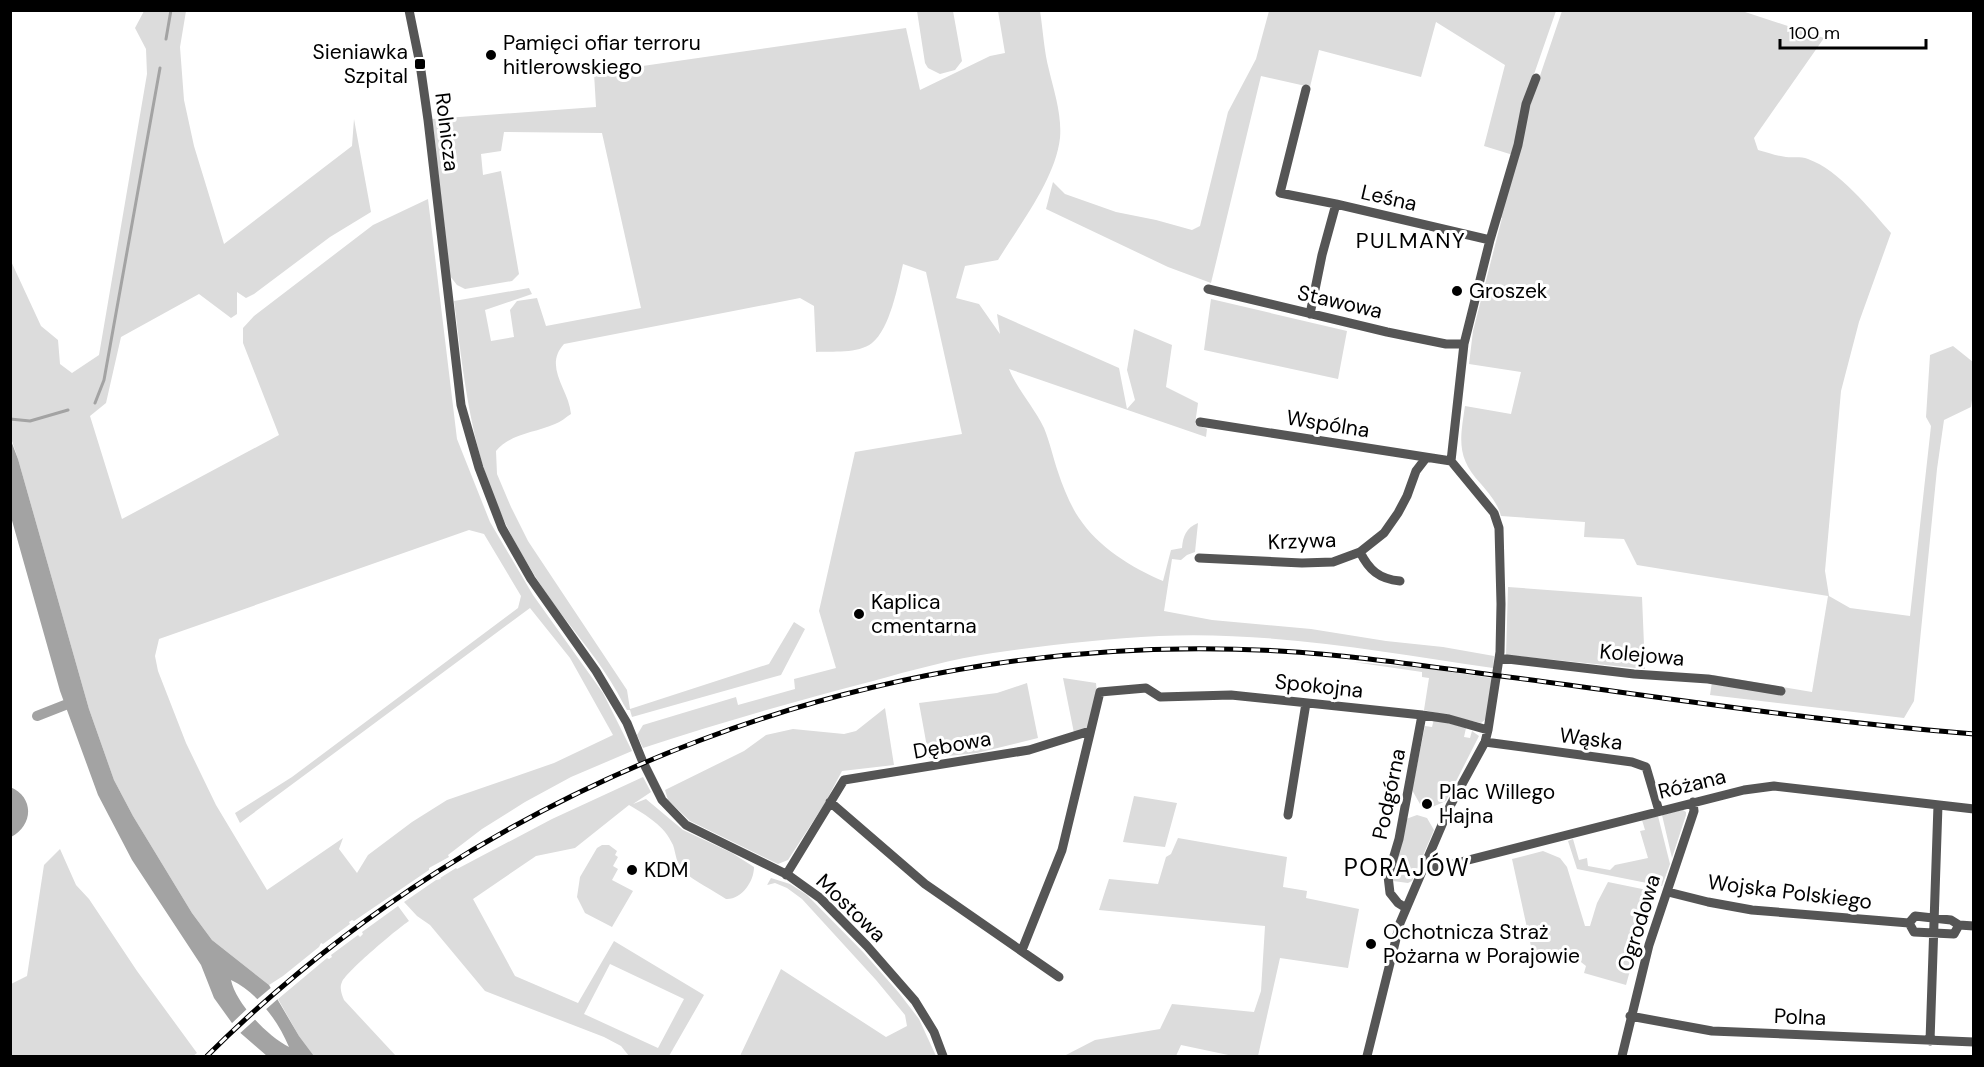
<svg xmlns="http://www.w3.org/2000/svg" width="1984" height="1067" viewBox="0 0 1984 1067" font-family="'DM Sans',sans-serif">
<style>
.green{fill:#dcdcdc;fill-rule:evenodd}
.water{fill:#a3a3a3;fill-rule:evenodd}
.pier{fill:#fff}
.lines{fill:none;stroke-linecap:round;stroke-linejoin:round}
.stream{stroke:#a3a3a3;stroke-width:3}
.canal{stroke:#a3a3a3;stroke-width:10}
.minor{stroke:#555;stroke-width:9}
.rail-casing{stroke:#000;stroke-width:5}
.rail{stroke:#fff;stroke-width:3;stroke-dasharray:9;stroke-linecap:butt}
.poi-dot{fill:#000;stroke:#fff;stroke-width:2}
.labels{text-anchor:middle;stroke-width:6;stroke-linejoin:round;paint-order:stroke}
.poi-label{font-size:21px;fill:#000;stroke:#fff;text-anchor:start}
.street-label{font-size:21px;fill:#000;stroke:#fff}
.neighbourhood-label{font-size:22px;letter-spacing:1.5px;fill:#000;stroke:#fff}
.quarter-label{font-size:24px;letter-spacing:1.5px;fill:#000;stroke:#fff}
</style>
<rect width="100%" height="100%" fill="#fff"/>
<path class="green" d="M144,11H186L180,47L184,100L194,146L224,244L352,146L354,119L371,212L330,237L254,294L246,298L237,292V314L231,318L199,294L121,337L106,403L90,416L122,519L279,435L243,343V328L254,316L373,225L428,199L457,439L490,522L533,595L603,693L632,751L571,777L525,802L482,829L448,855L449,857L429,868V870L354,921L352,920L349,922L350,924L323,944L321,943L319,947L283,976L269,985L212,940L192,913L133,816L114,780L89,709L18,459L11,438L10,259L41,326L58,340L60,364L72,373L99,355L147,74L146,49L135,28ZM469,530L484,534L521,596L518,608L292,777L235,813L240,823L530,608L570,658L613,735L554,763L447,800L412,822L368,855L357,873L339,849L343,838L267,890L216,805L186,743L158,671L155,656L159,639Z
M917,11H953L962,61L955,70L940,74L928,68L925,63Z
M998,11H1040C1043,30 1044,51 1049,70C1054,91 1062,115 1060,138C1055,180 1020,224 998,260L965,266L956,298L979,304L1000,334L997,314L1119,368L1127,409L1135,400L1127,370L1134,329L1172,345L1166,387L1198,403L1195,424L1207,429L1206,437L1009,369C1017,389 1034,407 1044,428C1050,443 1053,457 1058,472C1063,487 1070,505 1079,518C1098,547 1132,568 1163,581L1171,550L1182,548C1183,536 1186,528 1198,523L1195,552L1187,555L1181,560L1172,559L1164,611L1212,620L1311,629L1386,641L1443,647L1494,656L1493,668C1383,652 1271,631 1159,636C1104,639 1047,645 993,653C953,659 912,670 873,681C796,701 719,723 643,748L637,735L643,725L736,697L738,705L795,689L794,679L836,668L819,611L855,452L962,434L926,272L903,264C898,285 890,329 872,343C858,354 832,351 816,352L814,306L800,298L564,344C543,367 569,389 571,414C566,417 561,422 555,424C535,433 511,433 496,451L497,474L511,507L528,541L627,690L630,709L769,664L794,622L805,629L781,675L632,717L630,710H627L624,705C607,671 585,645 562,615C545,593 529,567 515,542C472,464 465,387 454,301L529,288L532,294L485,310L491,341L514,337L510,310L517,301L537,298L546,326L641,308L602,133L504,132L501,151L481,154L483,175L501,171L519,274L512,281L465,289L457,285L450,276L432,119L596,107L594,73L906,28L920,90L990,56L1005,53Z
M1269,11H1556L1524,103L1513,155L1484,146L1505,65L1436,22L1421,77L1319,50L1310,87L1261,76L1211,283L1168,267L1046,209L1053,182L1065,194L1116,212L1156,220L1192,230L1200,226L1228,112L1256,59Z
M1562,11H1742L1824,38L1754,138L1758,150C1767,152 1776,156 1786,157C1793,158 1800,156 1808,159C1839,170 1870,209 1891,233L1859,322L1841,391L1825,571L1829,596L1850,608L1910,616L1931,426L1926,417L1930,355L1953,346L1973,362V393L1971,407L1944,420L1937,469L1914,701L1904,718L1710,695L1713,675L1812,692L1828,596L1637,565L1624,539L1584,537L1585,522L1501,516C1497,502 1490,495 1481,484C1456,457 1460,440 1465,406L1511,414L1521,372L1469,364L1473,331L1502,218L1499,216L1530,105Z
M1211,299L1347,331L1338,379L1204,350Z
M1508,587L1642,597L1645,669L1506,655Z
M1353,662L1423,668L1492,678L1486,719L1481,723L1424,710L1429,678L1422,677V672Z
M1063,678L1096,683L1097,693L1088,729L1074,733Z
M1027,683L1038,738L977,753L929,758L919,703L997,693Z
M885,708L894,765L842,771L825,803L788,860L778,864L690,821L668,800L665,790L744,751L766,735L793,729L844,734L856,731Z
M1434,719L1466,728L1464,737L1470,738L1472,731L1479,736L1446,801L1430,808L1420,804L1412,790L1425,726L1432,727Z
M643,777L651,792L633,804L646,799L683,830L732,853L754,867C754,882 741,900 726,899C713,890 695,882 683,871C676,863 676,854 673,845C664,825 647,816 629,805L575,848L536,856L473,899L515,976L578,1003L614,941L704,995L669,1056H629L621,1046L604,1037L485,991L430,925L417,916L404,902L436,880L441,879L440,878L456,868L457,869L552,819ZM610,964L684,999L658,1048L584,1014Z
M1134,796L1177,803L1165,847L1123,842Z
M1683,810L1686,812V815L1672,858L1662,815Z
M1417,815L1427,818L1434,830L1412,881L1408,883L1393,881L1391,875L1406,819Z
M1658,816L1670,864L1662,886L1577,869L1568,841L1573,839L1579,860L1587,858L1588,866L1610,870L1615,865L1648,858L1640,831L1645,830L1642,820Z
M1178,838L1287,857L1283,887L1307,891L1306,898L1359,909L1348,968L1280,958L1258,1056H1233L1181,1045L1176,1056H1064L1095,1040L1160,1029L1172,1004L1254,1012L1261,991L1265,926L1099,910L1109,879L1158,884L1166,857L1171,854Z
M602,845H609L617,851L615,855L618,857L613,866L618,869L612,880L633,891L612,927L585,913L577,897L580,877L597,848Z
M60,849L76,885L89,899L137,971L197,1053L193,1056H11V984L27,976L44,865Z
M1543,851L1560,858L1567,867L1585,926H1590L1597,903L1608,882L1652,891L1626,985L1584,973L1586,966L1572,955C1559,961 1547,957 1534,960L1512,859Z
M771,878L790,884L807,895L864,953L899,993L919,1019L936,1056H740L781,969L886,1037L907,1026L905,1015L876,980L802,899L787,888L775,883L767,885Z
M398,906L409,921C397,929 347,971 342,982C339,988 342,995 344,1000L396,1056H314L299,1036L278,999L327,958L329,959L332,957L331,955L358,935L360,937L363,934L362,932Z"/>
<path class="water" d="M10,438L18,459L89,709L114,780L133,816L192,913L212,940L269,985L299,1036L314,1056H267L237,1030L214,998L201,965L132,860L98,795L60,691L11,517ZM231,980C258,993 278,1021 289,1047C268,1036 236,1004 231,980Z
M10,787C35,797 33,826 11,837Z"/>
<path class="pier" d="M273,986L280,997L264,1011L254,1002Z
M249,1007L258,1017L238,1035L230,1025Z"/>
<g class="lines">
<path class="stream" d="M166,39L171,10
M95,403L104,380L160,68
M10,419L30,421L68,410"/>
<path class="canal" d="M37,716L65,705"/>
<path class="minor" d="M409,10L420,64L428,120L461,405L479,468L502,528L531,579L596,671L627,723L642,760
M1306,89L1280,193L1336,204L1490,240
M1208,289L1387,332L1446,344H1464
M1310,314L1322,255L1336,204
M1200,422L1451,461
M1360,552C1369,570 1379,579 1400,581
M1199,558L1302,563L1333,562L1360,552L1384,533L1398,513L1407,496L1416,471L1426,458
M1499,658L1634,674L1708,679L1781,691
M1485,742L1632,762L1646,767L1659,811
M645,766L662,800L686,825L788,875L820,898L867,946L915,1001L934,1032L943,1056
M830,802L925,884L1059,977
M1288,815L1306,703
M1425,867H1441L1744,790L1774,786L1974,809
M786,875L844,780L1029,750L1090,731
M1668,892L1708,902L1752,910L1909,923L1915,916L1951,920L1959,925L1974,926
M1406,908L1398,903L1390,893L1388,876L1399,839L1422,715
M1909,923L1914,932L1954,934L1959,925
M1022,950L1062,850L1100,692L1146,688L1160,697L1231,695L1422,715L1449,719L1488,730
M1630,1016L1712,1031L1974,1042
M1930,1041L1938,805
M1367,1056L1400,923L1450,806L1485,742L1488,730L1500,652L1501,604L1499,528L1494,513L1451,461L1464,344L1490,240L1518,145L1526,104L1536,78
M1622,1056L1649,945L1694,811L1693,802"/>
<defs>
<path id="rail" d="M207,1056C487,777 885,628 1279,651C1349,655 1417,665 1486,674C1648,695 1810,721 1974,734"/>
</defs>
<use href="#rail" class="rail-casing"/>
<use href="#rail" class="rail"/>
</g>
<g class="poi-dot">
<circle cx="491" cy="55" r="6"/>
<rect x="414" y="58" width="12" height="12" rx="3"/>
<circle cx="1457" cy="291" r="6"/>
<circle cx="859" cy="614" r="6"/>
<circle cx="1427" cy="804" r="6"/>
<circle cx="632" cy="870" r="6"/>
<circle cx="1371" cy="944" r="6"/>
</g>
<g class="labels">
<g class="poi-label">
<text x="503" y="50">Pamięci ofiar terroru<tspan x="503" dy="24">hitlerowskiego</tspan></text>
<text x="408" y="59" text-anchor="end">Sieniawka<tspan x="408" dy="24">Szpital</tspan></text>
<text x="1469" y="298">Groszek</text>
<text x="871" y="609">Kaplica<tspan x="871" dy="24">cmentarna</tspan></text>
<text x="1439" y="799">Plac Willego<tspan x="1439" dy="24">Hajna</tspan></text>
<text x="644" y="877">KDM</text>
<text x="1383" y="939">Ochotnicza Straż<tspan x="1383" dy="24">Pożarna w Porajowie</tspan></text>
</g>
<g class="street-label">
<text transform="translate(447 132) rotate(83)" y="7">Rolnicza</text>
<text transform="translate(1389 198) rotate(13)" y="7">Leśna</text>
<text transform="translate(1340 302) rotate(13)" y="7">Stawowa</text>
<text transform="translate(1328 424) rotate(9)" y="7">Wspólna</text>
<text transform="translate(1302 541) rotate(-2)" y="7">Krzywa</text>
<text transform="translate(1642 655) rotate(5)" y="7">Kolejowa</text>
<text transform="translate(1319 686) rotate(6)" y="7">Spokojna</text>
<text transform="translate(1591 739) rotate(7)" y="7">Wąska</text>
<text transform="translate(952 745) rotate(-10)" y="7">Dębowa</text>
<text transform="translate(1692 784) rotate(-14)" y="7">Różana</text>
<text transform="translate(1389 794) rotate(-78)" y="7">Podgórna</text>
<text transform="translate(1790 892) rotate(7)" y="7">Wojska Polskiego</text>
<text transform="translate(851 908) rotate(44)" y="7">Mostowa</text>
<text transform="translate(1639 923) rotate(-73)" y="7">Ogrodowa</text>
<text transform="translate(1800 1017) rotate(2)" y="7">Polna</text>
</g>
<g class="neighbourhood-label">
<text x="1411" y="248">PULMANY</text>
</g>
<g class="quarter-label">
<text x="1407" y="876">PORAJÓW</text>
</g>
</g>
<rect width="1984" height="1067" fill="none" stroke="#000000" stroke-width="24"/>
<path d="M1780 39v9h146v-9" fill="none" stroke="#000000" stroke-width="3"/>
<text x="1789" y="39" font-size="18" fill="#000000" stroke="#ffffff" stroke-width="4.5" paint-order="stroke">100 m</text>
</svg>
